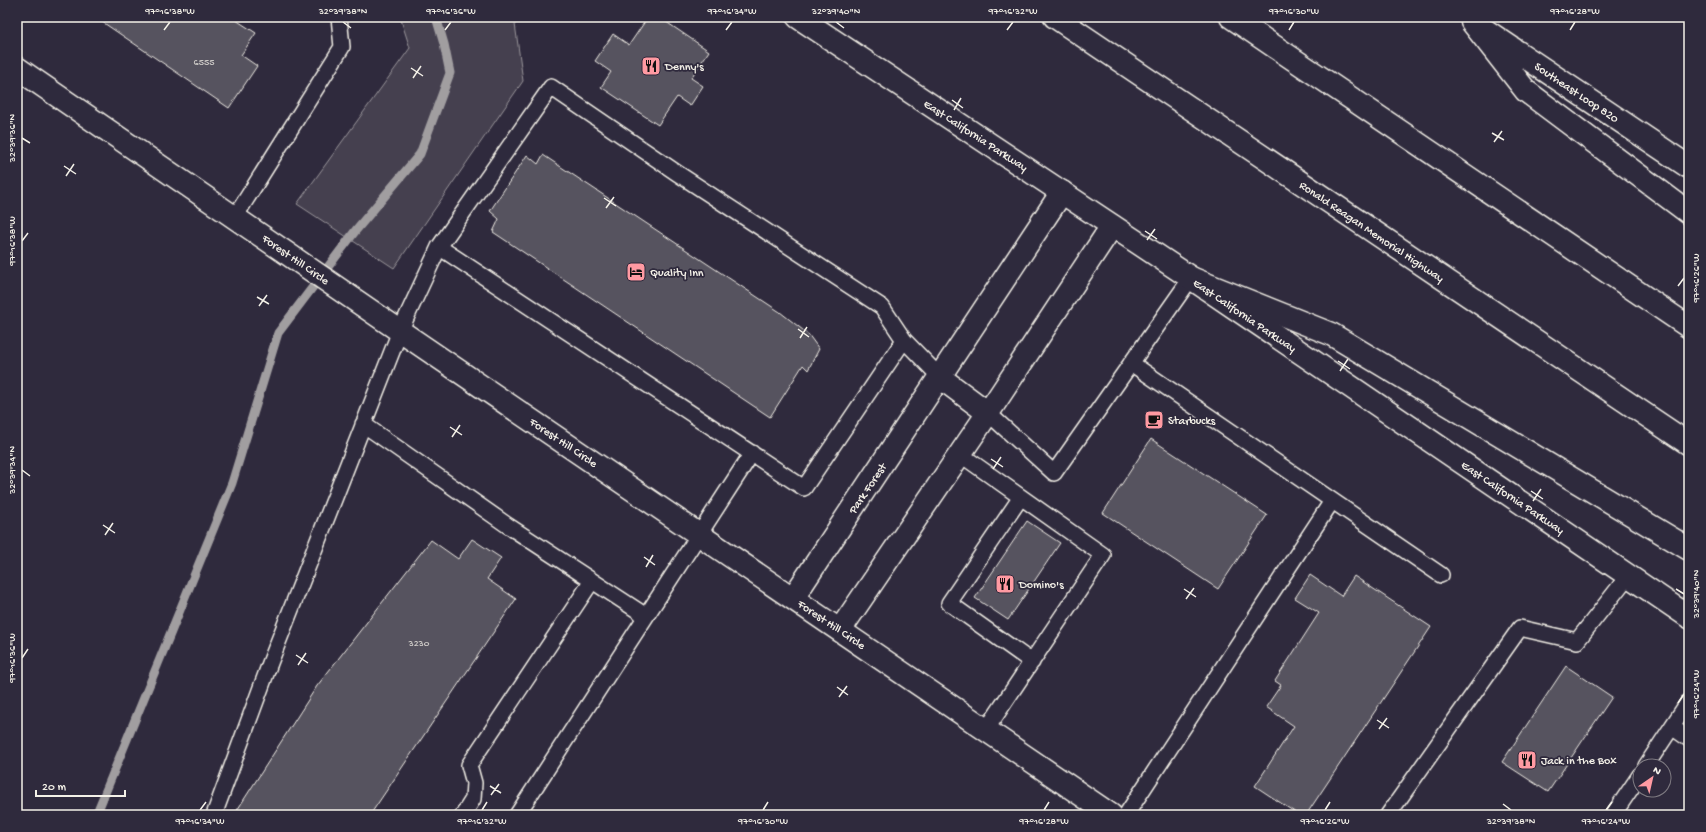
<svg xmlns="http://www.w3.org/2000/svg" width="1706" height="832" viewBox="0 0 1706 832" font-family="'Gochi Hand',sans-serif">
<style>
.green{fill:#454050;stroke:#9c989c}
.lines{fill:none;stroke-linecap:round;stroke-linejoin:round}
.stream{stroke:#a19ea0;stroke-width:9}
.building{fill:#56525f;stroke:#f4f1e8}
.service-casing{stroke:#f4f1e8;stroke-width:18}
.minor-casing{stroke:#f4f1e8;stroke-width:25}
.tertiary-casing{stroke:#f4f1e8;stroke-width:25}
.secondary-casing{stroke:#f4f1e8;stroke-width:25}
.motorway-casing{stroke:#f4f1e8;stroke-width:25}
.service{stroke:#2f2a3d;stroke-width:15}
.minor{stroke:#2f2a3d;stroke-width:22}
.tertiary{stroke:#2f2a3d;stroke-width:22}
.secondary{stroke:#2f2a3d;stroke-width:22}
.motorway{stroke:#2f2a3d;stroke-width:22}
.ticks{fill:none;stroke:#f4f1e8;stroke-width:1.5}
.labels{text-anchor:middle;stroke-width:3.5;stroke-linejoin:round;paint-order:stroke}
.number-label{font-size:10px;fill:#ccc9c6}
.poi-label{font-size:12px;fill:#f4f1e8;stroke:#2f2a3d;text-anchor:start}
.street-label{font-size:12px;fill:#f4f1e8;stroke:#2f2a3d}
.neatline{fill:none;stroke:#f4f1e8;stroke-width:1.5}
.ticks-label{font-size:10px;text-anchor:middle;fill:#f4f1e8}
</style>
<rect width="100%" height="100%" fill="#2f2a3d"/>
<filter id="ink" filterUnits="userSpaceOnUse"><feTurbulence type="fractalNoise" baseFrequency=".025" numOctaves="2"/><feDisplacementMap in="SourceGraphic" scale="8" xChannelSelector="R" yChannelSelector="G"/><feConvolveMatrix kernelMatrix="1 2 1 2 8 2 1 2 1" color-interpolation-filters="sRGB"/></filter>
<g filter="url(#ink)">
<path class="green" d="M400,17H514L523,81L394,268L297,204L410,48Z"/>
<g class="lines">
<path class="stream" d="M96,815L232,483L278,333L356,230L420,154L450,73L444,44L436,17"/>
</g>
<path class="building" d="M95,17H238L236,20L256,33L241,55L257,66L229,108Z
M648,17H659L709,51L691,78L703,86L690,106L677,97L658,125L601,87L611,72L595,61L613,34L629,45Z
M527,155L538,164L543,155L780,312L808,334L819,349L808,370L803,365L770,417L493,232L499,219L490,211Z
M1151,439L1267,515L1218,589L1103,513Z
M1027,521L1060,543L1008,620L975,598Z
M472,539L501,558L487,579L516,599L370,815H234L317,686L431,540L458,559Z
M1310,575L1341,596L1354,576L1431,627L1306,815H1299L1255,786L1294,726L1266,707L1281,685L1275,681L1319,613L1295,598Z
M1566,666L1612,697L1548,792L1502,762Z"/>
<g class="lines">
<defs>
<path id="service" d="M235,217L342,47L339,17
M439,247L804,488L904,340
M1131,363L1441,575
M988,413L1054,473L1191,278
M363,424L507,525L646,616
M960,454L1103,555L986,730
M1021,497L949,603L1032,662
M1672,727L1689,739
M1646,766L1689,701
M214,815L270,663L400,331L439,247L551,87L677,173L882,307L904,340L941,378
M463,815L473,799L474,783L469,765L592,581
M517,815L752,453
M1126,815L1332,501
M1388,815L1520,628L1577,641L1628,576
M1613,815L1640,775"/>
<path id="minor" d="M941,378L988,413
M793,598L1062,192
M840,630L988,413L1112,226"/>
<path id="tertiary" d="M17,68L400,331L1111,815"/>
<path id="secondary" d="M798,17L1191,278L1689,617
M1476,24L1689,167"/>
<path id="motorway" d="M1055,17L1689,444
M1231,17L1689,327
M1472,22L1526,91L1689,213
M1191,278L1331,334L1689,549"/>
</defs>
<use href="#service" class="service-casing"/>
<use href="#minor" class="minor-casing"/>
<use href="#tertiary" class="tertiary-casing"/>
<use href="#secondary" class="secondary-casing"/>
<use href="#motorway" class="motorway-casing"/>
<use href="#service" class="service"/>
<use href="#minor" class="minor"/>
<use href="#tertiary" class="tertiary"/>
<use href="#secondary" class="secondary"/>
<use href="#motorway" class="motorway"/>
</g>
</g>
<path class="ticks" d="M343,22L351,28M836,22L844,28M164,30L170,22M445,30L451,22M726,30L732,22M1007,30L1013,22M1289,30L1294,22M1570,30L1575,22M411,68L423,76M413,78L421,66M952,100L963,108M954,110L961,98M1492,133L1504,140M22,138L30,143M1494,142L1502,131M64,166L76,174M66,176L74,164M604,198L616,206M606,208L614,197M1145,231L1157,239M1147,240L1155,229M22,241L28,233M1678,286L1684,278M257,297L269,304M259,306L267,295M798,329L809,337M800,338L807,327M1338,361L1350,369M1340,371L1348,359M450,427L462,435M452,437L460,425M991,459L1003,467M993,469L1001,457M22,470L30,476M1531,491L1543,499M1533,501L1541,489M103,525L115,533M105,535L113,523M644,557L655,565M646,567L653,555M1184,589L1196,597M1676,589L1684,594M1186,599L1194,588M296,655L308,663M22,658L28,649M298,665L306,653M837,687L848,695M839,697L847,686M1678,703L1684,694M1377,720L1389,728M1379,729L1387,718M490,786L501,793M491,795L499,784M1503,804L1511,810M200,810L206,802M482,810L487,802M763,810L768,802M1044,810L1049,802M1325,810L1330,802M1606,810L1612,802"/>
<defs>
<symbol id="restaurant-square" viewBox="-11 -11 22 22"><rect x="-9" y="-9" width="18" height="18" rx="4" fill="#ff9aa2" stroke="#2f2a3d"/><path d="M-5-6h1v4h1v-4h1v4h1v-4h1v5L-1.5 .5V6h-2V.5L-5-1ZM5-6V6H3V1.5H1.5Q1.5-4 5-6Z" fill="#111"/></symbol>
<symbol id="hotel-square" viewBox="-11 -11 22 22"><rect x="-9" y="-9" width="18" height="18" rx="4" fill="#ff9aa2" stroke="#2f2a3d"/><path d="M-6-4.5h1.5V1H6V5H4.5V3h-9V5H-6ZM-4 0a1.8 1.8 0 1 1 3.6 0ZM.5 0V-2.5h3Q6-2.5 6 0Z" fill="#111"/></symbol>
<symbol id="cafe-square" viewBox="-11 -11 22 22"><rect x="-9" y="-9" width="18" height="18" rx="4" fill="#ff9aa2" stroke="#2f2a3d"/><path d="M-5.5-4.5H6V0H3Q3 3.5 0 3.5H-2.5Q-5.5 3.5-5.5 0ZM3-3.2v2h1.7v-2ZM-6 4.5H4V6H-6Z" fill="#111"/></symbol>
</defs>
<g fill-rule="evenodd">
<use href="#restaurant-square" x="640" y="55" width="22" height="22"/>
<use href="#hotel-square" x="625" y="261" width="22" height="22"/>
<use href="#cafe-square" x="1143" y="409" width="22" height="22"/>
<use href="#restaurant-square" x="994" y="573" width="22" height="22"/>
<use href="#restaurant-square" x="1516" y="749" width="22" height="22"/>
</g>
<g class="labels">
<g class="number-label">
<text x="204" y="65">6555</text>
<text x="419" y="646">3230</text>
</g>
<g class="poi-label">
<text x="665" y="70">Denny's</text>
<text x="650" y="276">Quality Inn</text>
<text x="1168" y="424">Starbucks</text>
<text x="1019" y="588">Domino's</text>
<text x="1541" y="764">Jack in the Box</text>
</g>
<g class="street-label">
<text transform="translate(1577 92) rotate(34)" y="4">Southeast Loop 820</text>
<text transform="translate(976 135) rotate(33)" y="4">East California Parkway</text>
<text transform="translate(1372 231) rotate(34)" y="4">Ronald Reagan Memorial Highway</text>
<text transform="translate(296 259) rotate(35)" y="4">Forest Hill Circle</text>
<text transform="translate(1245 315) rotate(34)" y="4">East California Parkway</text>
<text transform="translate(564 442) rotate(34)" y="4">Forest Hill Circle</text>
<text transform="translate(867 488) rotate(-56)" y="4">Park Forest</text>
<text transform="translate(1513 497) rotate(34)" y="4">East California Parkway</text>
<text transform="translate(832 624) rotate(34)" y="4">Forest Hill Circle</text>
</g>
</g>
<rect width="1706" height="832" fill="none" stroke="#2f2a3d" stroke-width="44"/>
<g transform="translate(1652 778) rotate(34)"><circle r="19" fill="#2f2a3d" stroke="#7e7a81"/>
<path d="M0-3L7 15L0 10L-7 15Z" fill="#ff9aa2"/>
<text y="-6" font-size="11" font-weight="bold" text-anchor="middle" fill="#f4f1e8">N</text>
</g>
<path d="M36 790v6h89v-6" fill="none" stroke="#f4f1e8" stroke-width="2"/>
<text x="42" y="790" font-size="12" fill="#f4f1e8" stroke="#2f2a3d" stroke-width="3" paint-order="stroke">20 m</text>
<rect x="22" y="22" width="1662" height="788" class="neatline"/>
<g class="ticks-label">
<text x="170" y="14">97°16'38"W</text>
<text x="343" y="14">32°39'38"N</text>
<text x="451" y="14">97°16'36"W</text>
<text x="732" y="14">97°16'34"W</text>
<text x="836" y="14">32°39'40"N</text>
<text x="1013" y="14">97°16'32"W</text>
<text x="1294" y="14">97°16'30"W</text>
<text x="1575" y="14">97°16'28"W</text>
<text transform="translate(11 138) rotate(-90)" y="4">32°39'36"N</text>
<text transform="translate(11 241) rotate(-90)" y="4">97°16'38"W</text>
<text transform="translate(1695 278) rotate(-90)" y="4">97°16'26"W</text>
<text transform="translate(11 470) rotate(-90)" y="4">32°39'34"N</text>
<text transform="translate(1695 594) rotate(-90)" y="4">32°39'40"N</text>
<text transform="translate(11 658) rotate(-90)" y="4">97°16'36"W</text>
<text transform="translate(1695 694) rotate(-90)" y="4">97°16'24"W</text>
<text x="200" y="824">97°16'34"W</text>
<text x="482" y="824">97°16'32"W</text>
<text x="763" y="824">97°16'30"W</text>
<text x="1044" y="824">97°16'28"W</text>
<text x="1325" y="824">97°16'26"W</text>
<text x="1511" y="824">32°39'38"N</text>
<text x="1606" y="824">97°16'24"W</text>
</g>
</svg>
